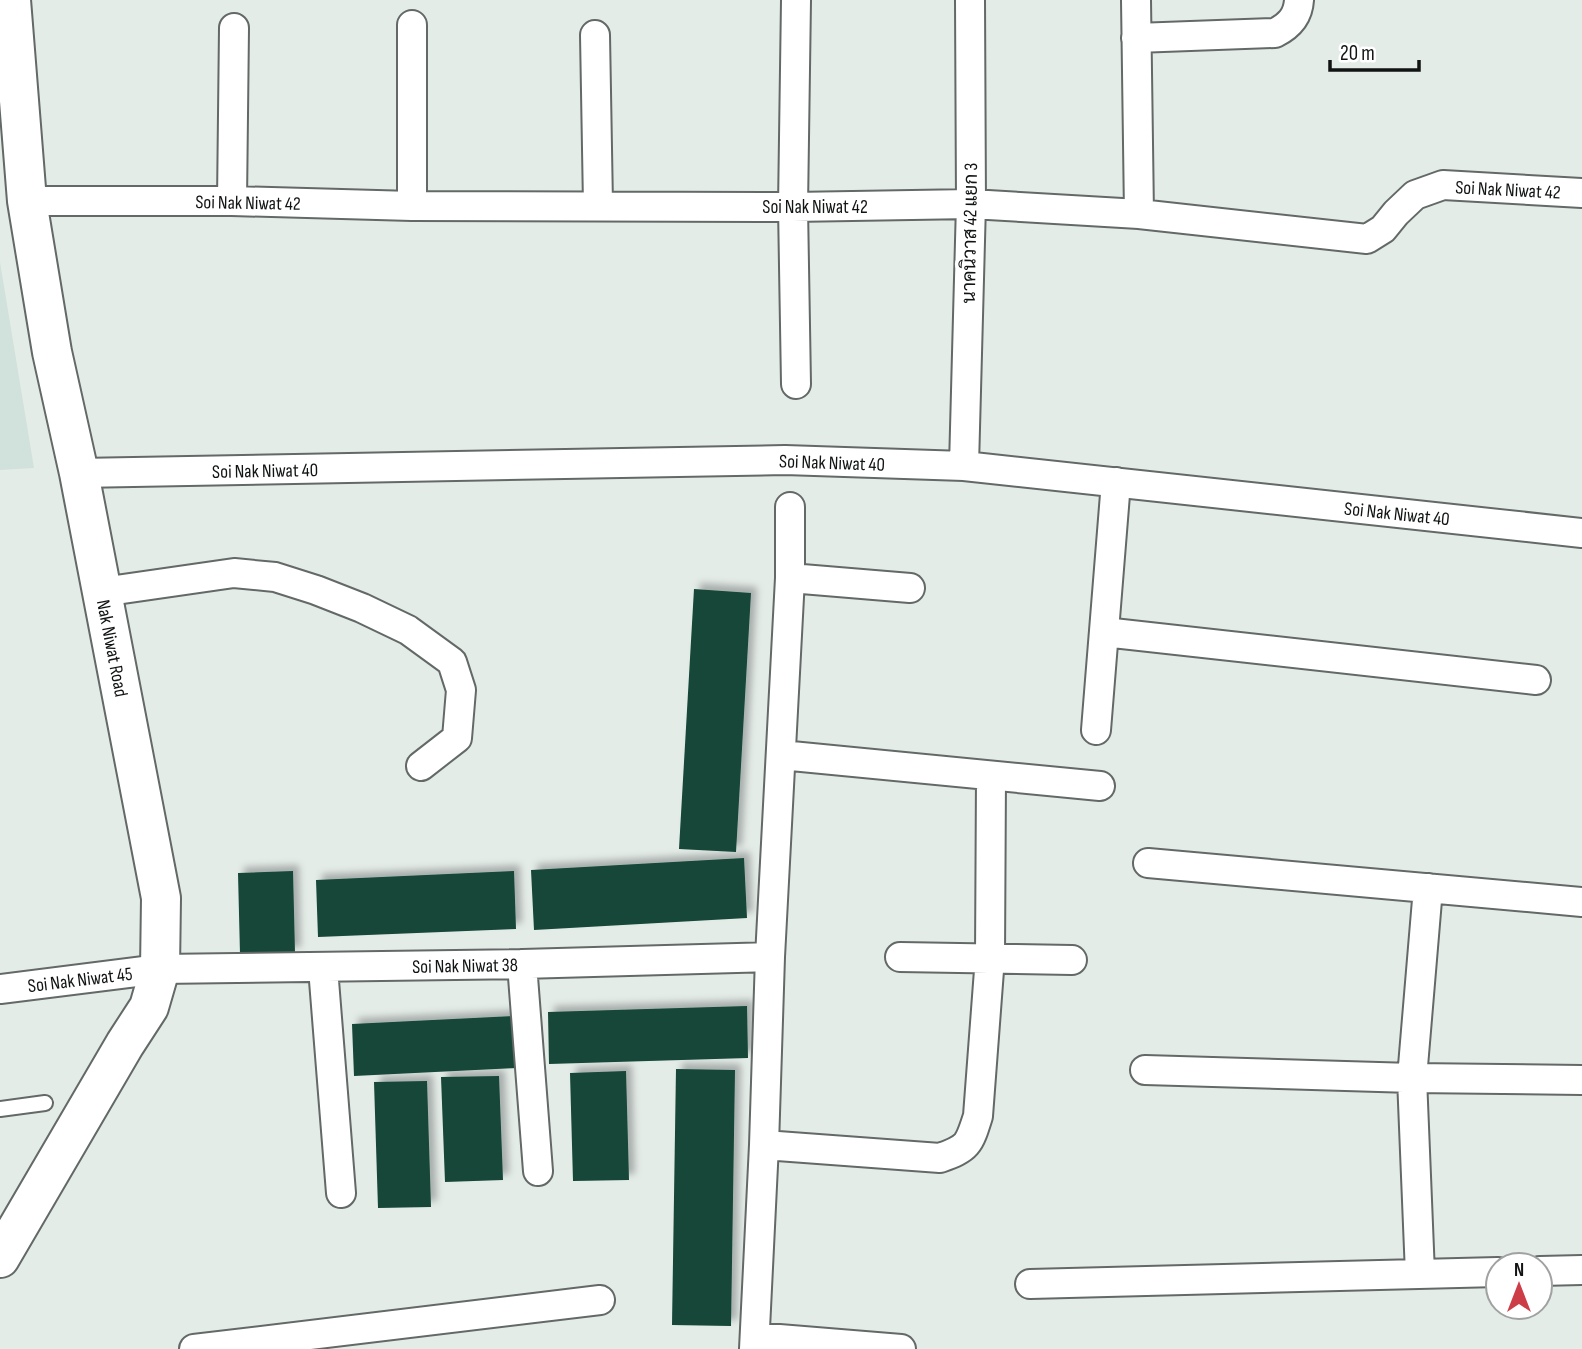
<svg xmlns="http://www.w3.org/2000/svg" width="1582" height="1349" viewBox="0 0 1582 1349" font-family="'Sofia Sans Condensed',Sarabun,sans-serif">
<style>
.built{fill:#d1e1db}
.building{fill:#144638;filter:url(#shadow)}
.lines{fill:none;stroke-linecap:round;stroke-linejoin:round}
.service-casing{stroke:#626966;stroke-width:18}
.minor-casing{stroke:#626966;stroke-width:32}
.secondary-casing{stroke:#626966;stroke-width:42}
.service{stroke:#fff;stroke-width:14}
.minor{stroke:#fff;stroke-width:28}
.secondary{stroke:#fff;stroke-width:38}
.labels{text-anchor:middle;stroke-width:7;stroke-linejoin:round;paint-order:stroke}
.street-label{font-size:19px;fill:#111413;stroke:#fff}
</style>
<defs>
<filter id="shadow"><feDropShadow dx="6" dy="-6" stdDeviation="3.5" flood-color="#0004"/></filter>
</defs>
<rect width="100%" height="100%" fill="#e4ece8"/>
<path class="built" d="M0,262L34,468L0,470Z"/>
<path class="building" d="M694,589L751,593L736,852L679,849Z
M744,858L747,918L534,930L531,870Z
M293,871L295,953L240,954L238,873Z
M514,871L516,929L318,937L316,880Z
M747,1006L748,1058L549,1064L548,1012Z
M514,1016L517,1068L354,1076L352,1024Z
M676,1069L735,1070L731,1326L672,1325Z
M626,1071L629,1180L573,1181L570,1073Z
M499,1076L503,1180L445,1182L441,1077Z
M427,1081L431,1207L378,1208L374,1082Z"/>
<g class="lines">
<defs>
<path id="service" d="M0,1109L45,1103"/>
<path id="minor" d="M796,0L793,207L796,384
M1136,0L1139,214
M595,35L598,205
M1136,38L1275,33C1289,26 1298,17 1299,0
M27,201H232L412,206L793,207L971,204L1139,214L1367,239L1383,229L1396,213L1415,195L1443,185L1582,193
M232,201L234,28
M412,206V25
M964,466L971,204L970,0
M79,473L785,460L964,466L1582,533
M790,578L910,588
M102,592L234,573L275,577L316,590L362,608L408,630L452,662L461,690L457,738L421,766
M1104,632L1536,680
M1096,730L1116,482
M781,755L1100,786
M1148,863L1582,902
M900,957L1072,960
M522,964L538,1171
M323,968L341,1193
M0,989L160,969L522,964L770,957
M1145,1070L1412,1078L1582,1080
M764,1145L940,1158C968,1148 969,1145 978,1116L990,957L991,776
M1540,1271L1582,1270
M1420,1274L1412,1078L1428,888
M1030,1284L1498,1272
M755,1337L901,1349
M194,1349L600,1300
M754,1349L764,1145L770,957L790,578V507"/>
<path id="secondary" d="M0,1258L125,1044L149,1007L160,969L161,898L79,473L52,352L27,201L11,0"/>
</defs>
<use href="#service" class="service-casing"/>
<use href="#minor" class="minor-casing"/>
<use href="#secondary" class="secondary-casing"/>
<use href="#service" class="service"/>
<use href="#minor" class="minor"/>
<use href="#secondary" class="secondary"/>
</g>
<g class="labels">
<g class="street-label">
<text transform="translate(1508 189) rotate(3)" y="7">Soi Nak Niwat 42</text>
<text transform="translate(248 202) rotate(1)" y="7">Soi Nak Niwat 42</text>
<text x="815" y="213">Soi Nak Niwat 42</text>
<text transform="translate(969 233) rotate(-89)" y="7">นาคนิวาส 42 แยก 3</text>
<text transform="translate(832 462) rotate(2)" y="7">Soi Nak Niwat 40</text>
<text transform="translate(265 470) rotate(-1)" y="7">Soi Nak Niwat 40</text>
<text transform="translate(1397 513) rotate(6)" y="7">Soi Nak Niwat 40</text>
<text transform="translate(113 648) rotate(79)" y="7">Nak Niwat Road</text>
<text transform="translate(465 965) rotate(-1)" y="7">Soi Nak Niwat 38</text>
<text transform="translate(80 979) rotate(-7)" y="7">Soi Nak Niwat 45</text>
</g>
</g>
<g transform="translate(1519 1286)"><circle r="33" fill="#ffffff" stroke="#a0a1a1" stroke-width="2"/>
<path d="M0-5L12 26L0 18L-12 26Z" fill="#cd3d48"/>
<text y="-10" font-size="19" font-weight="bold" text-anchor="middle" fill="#111413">N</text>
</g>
<path d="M1330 60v10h89v-10" fill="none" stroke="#111413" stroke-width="3.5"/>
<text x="1340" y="60" font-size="21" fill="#111413" stroke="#ffffff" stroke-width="5" paint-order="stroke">20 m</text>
</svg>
